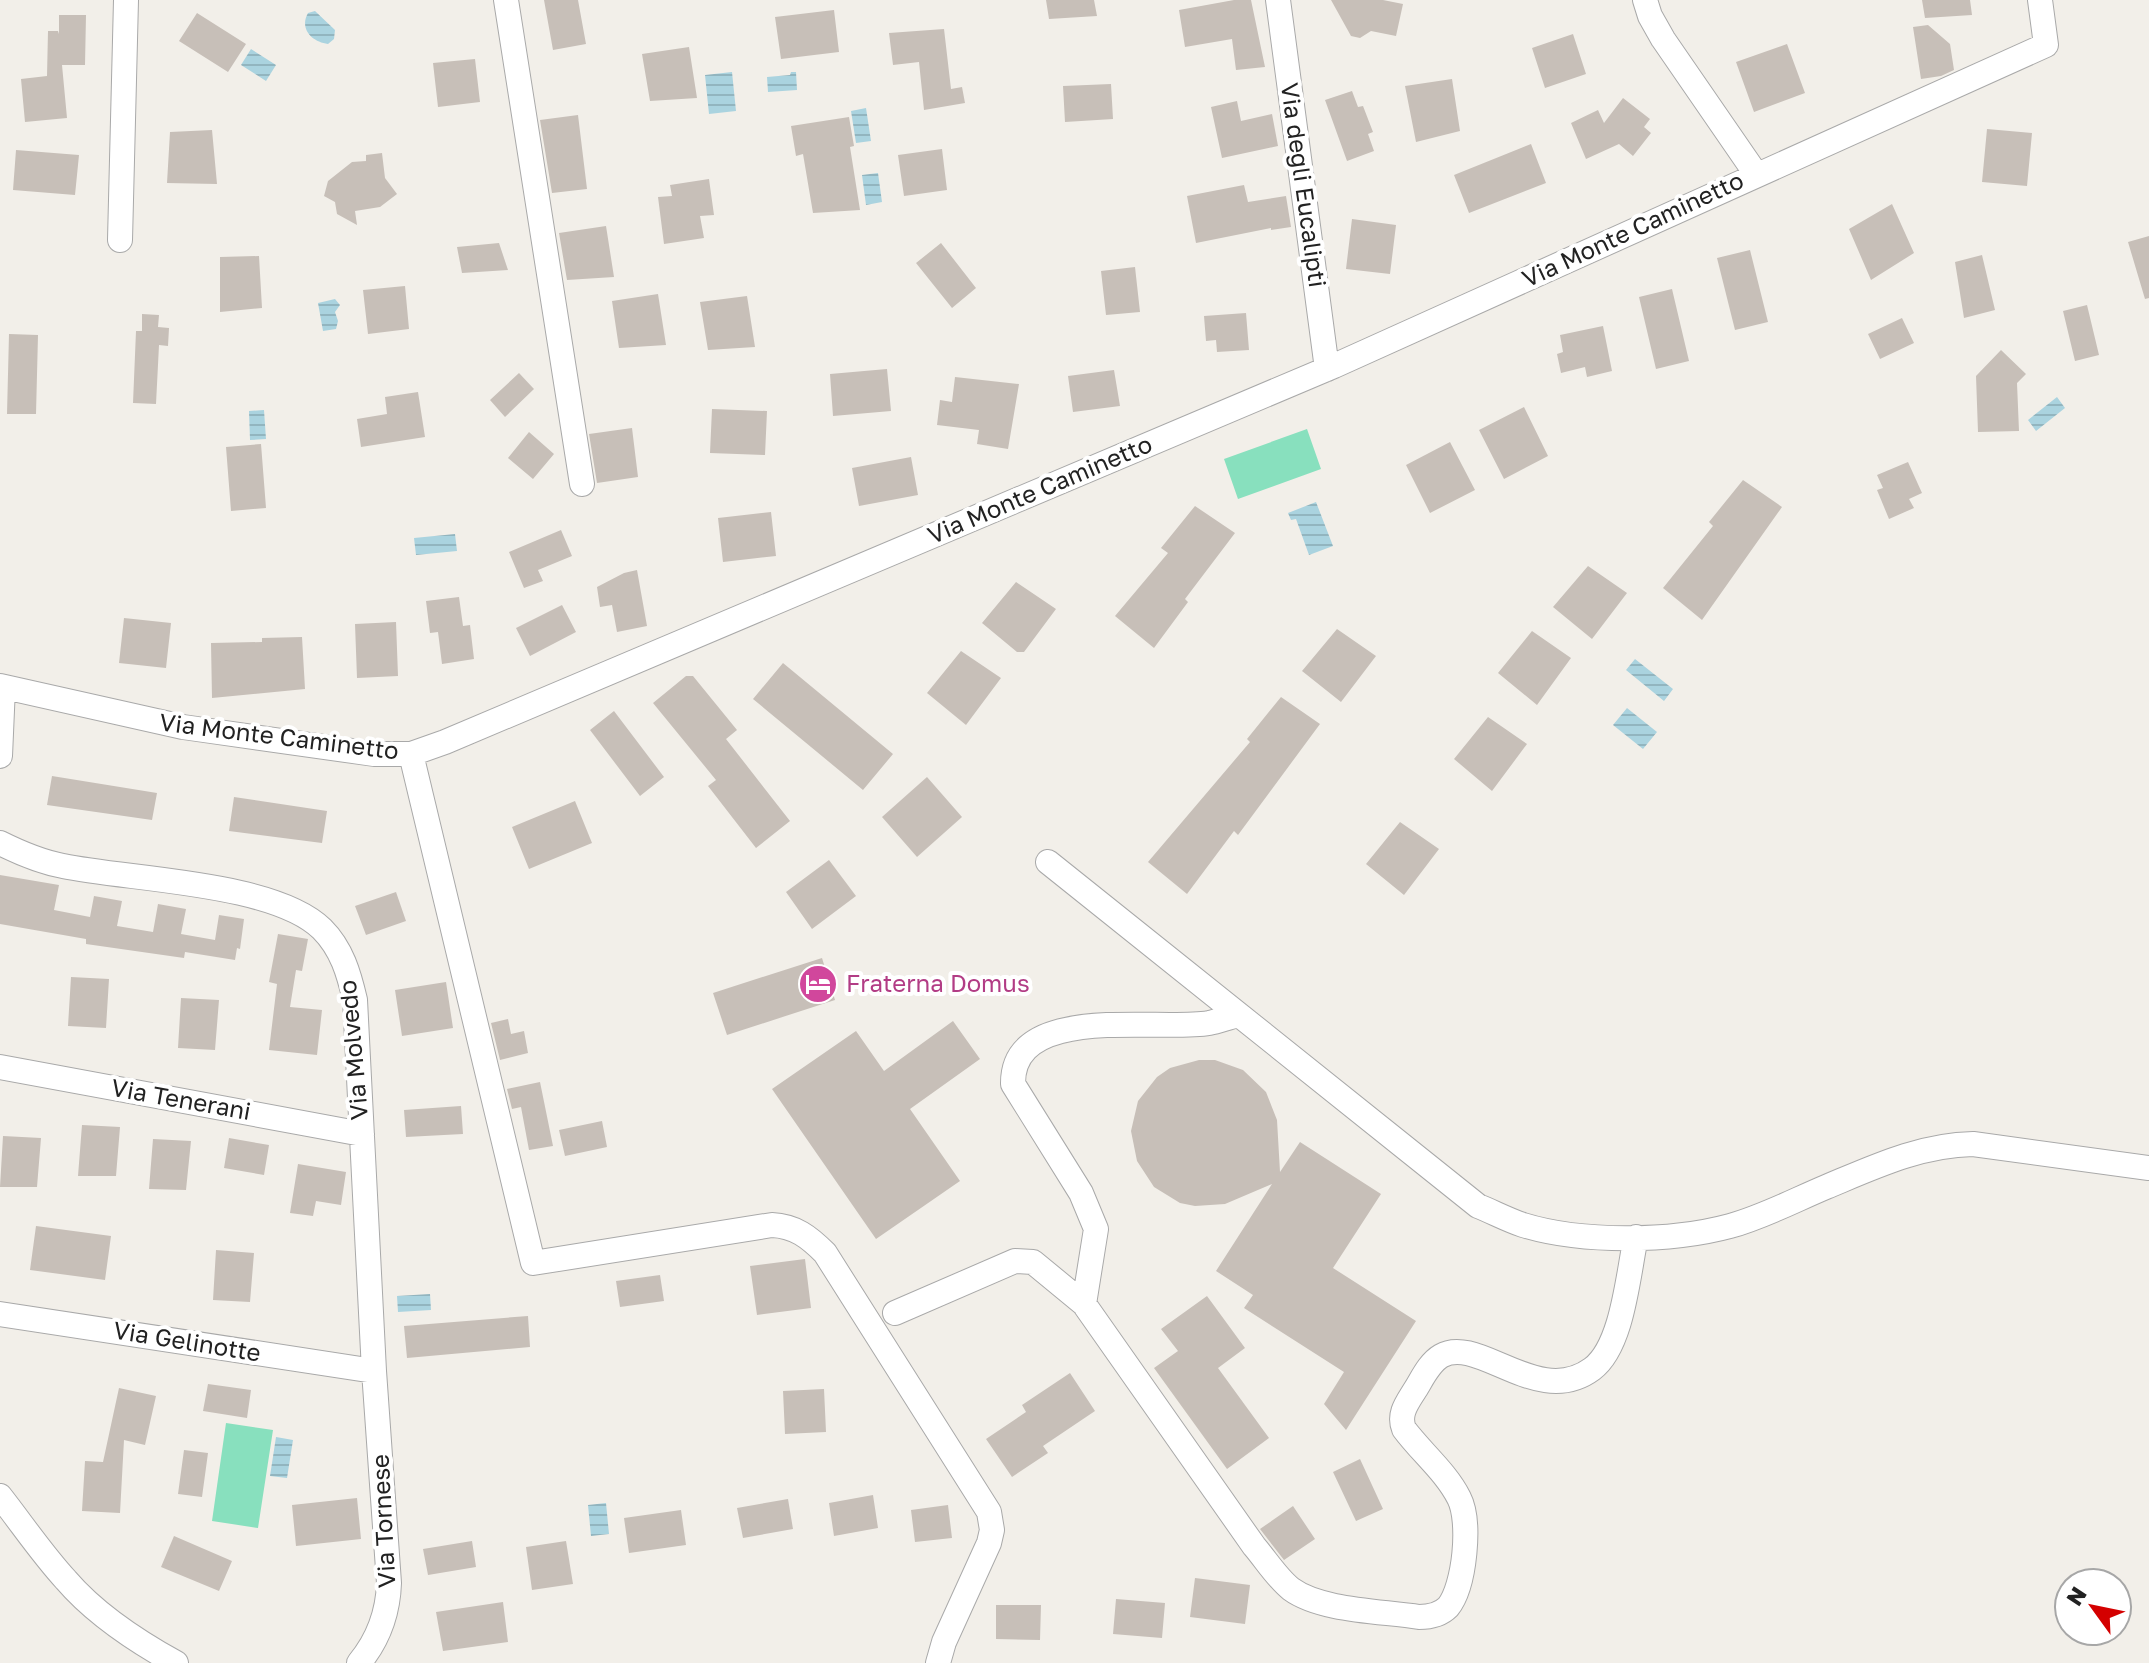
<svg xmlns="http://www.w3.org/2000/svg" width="2149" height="1663" viewBox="0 0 2149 1663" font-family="'Golos Text',sans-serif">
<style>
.pitch{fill:#88e0be}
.water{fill:url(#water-rules)}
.building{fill:#c7bfb8}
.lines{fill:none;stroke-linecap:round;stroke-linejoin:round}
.street-casing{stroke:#a9a9a9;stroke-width:26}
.street{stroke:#fff;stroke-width:24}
.labels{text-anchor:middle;stroke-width:8;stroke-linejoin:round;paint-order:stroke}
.street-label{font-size:24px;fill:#222;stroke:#fff}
.hotel-label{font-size:24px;fill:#b23c85;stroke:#fff;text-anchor:start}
</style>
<defs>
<pattern id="water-rules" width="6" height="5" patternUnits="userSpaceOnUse" patternTransform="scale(2)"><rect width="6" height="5" fill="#aad3df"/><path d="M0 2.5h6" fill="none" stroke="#92b5bf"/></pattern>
</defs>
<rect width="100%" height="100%" fill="#f2efe9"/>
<path class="pitch" d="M1307,429L1321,469L1238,499L1224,459Z
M226,1423L273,1430L258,1528L212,1521Z"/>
<path class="water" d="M315,11L335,30L334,39L328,44C312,42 299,29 308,13Z
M251,49L276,65L266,81L241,65Z
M732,72L736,111L709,114L705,75Z
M791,72H796L797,90L768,92L767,77L790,75Z
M866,108L871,141L856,143L851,111Z
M878,173L882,202L866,205L862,175Z
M335,299L340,305L335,312L338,321L336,329L323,331L318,303Z
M2057,397L2065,408L2036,431L2028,420Z
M264,410L266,439L250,440L249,411Z
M1316,502L1333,546L1309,555L1296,519L1291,520L1288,513Z
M455,534L457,551L416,555L414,538Z
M1635,659L1673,689L1664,701L1626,670Z
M1627,708L1657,732L1643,749L1613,725Z
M430,1294L431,1310L398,1312L397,1296Z
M276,1437L293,1440L287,1478L270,1476Z
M606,1503L609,1534L591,1536L588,1505Z"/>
<path class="building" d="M544,0H578L586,44L553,50Z
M1046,0H1094L1097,16L1049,19Z
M1234,0H1251L1265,67L1236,70L1232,39L1185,47L1179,10Z
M1331,0H1383L1403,4L1396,36L1371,31L1360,38L1351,36Z
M1922,0H1970L1972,15L1925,18Z
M834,10L839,52L781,59L775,17Z
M197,13L246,44L228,72L179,41Z
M59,15H86L85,65H62L67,118L25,122L21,79L47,76L48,31H58L59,34Z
M1928,25L1950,44L1954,70L1941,76L1921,79L1913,27Z
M944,29L951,89L962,87L965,103L924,110L919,62L893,65L889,33Z
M1573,34L1586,74L1545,88L1532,48Z
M1787,44L1805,93L1754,112L1736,62Z
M689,47L697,98L650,101L642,54Z
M475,59L480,102L438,107L433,63Z
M1452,79L1460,131L1416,142L1405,86Z
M1111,84L1113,119L1065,122L1063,86Z
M1352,91L1358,107L1363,106L1373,132L1368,134L1374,151L1347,161L1325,100Z
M1623,98L1650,119L1644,127L1651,133L1633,156L1619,144L1586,159L1571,123L1598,110L1604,123Z
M1237,101L1241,121L1272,114L1278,146L1222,158L1211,107Z
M578,115L587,189L552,193L540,120Z
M849,117L854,146L850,147L860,210L813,213L803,154L796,156L791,126Z
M1987,129L2032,133L2027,186L1982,182Z
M212,130L217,184L167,183L170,132Z
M1531,144L1546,183L1469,213L1454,175Z
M942,149L947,190L904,196L898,155Z
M16,150L79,155L75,195L13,190Z
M382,153L385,178L397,194L380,207L355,211L357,225L337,214L335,202L324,196L328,181L352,162L366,161V155Z
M709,179L714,215L700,216L704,238L664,244L658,197L672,196L670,185Z
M1244,185L1248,202L1286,196L1291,227L1271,230V228L1196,243L1187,196Z
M1892,204L1914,253L1871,280L1849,229Z
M1352,219L1396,225L1390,274L1346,269Z
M606,226L614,277L567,280L559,233Z
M2149,236V298L2145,299L2128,242Z
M499,243L508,270L462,273L457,247Z
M941,243L976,288L952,308L916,263Z
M1750,250L1768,322L1735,330L1717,258Z
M1982,255L1995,310L1964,318L1955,262Z
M259,256L262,308L220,312V257Z
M1135,267L1140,312L1106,315L1101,271Z
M405,286L409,329L368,334L363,290Z
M1672,289L1689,361L1656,369L1639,297Z
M658,294L666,345L619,348L612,301Z
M747,296L755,347L708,350L700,302Z
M2087,305L2099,355L2075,361L2063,311Z
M1246,313L1249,350L1217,352L1216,340L1206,341L1204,316Z
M142,314L159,315L158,327L169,328L168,346L159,345L156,404L133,403L136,331H142Z
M1902,318L1914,343L1880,359L1868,334Z
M1603,326L1612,371L1587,377L1585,367L1561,373L1557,354L1563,352L1560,335Z
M9,334L38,335L36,414H7Z
M2001,350L2026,374L2017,383L2019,431L1978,432L1976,376Z
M887,369L891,411L833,416L830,374Z
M1114,370L1120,406L1073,412L1068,376Z
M519,373L534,389L505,417L490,400Z
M955,377L1019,384L1008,449L977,444L979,430L937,425L940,400L952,402Z
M418,392L425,437L361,447L357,419L387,414L385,397Z
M1524,407L1548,456L1504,479L1479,430Z
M712,409L767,411L765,455L710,453Z
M632,428L638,477L597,483L589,434Z
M529,432L554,454L533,479L508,458Z
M1450,442L1475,490L1430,513L1406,465Z
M261,444L266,508L231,511L226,447Z
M911,457L918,495L859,506L852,468Z
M1908,462L1922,493L1909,499L1914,508L1889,519L1877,490L1883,488L1877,475Z
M1743,480L1782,507L1702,620L1663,588L1713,526L1709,522Z
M1195,506L1235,533L1185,599L1188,602L1154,648L1115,616L1168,553L1161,548Z
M771,512L776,556L723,562L718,518Z
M561,530L572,556L538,570L543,581L524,588L509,552Z
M1588,566L1627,593L1592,639L1553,607Z
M637,570L647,626L617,632L612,605L600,607L597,587L624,573Z
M1016,582L1056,609L1024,652H1017L982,623Z
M459,597L463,626L470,625L474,659L442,664L438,632L430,633L426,601Z
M562,605L576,632L530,656L516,628Z
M124,618L171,623L166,668L119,663Z
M396,622L398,676L357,678L355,624Z
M1337,629L1376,656L1341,702L1302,671Z
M1532,631L1571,658L1537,705L1498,673Z
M302,637L305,689L212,698L211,643L262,642V638Z
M961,651L1001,678L966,725L927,693Z
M783,663L893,754L863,790L753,699Z
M686,676H693L737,730L726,739L790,821L756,848L708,786L716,780L653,703Z
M1281,697L1320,724L1238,835L1234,831L1187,894L1148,862L1250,742L1247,739Z
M614,711L664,777L640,796L590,730Z
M1488,717L1527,744L1492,791L1454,759Z
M52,776L157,793L152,820L47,805Z
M927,777L962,817L917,857L882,817Z
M234,797L327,811L322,843L229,831Z
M575,801L592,843L529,869L512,827Z
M1400,822L1439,849L1404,895L1366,864Z
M829,860L856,896L812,929L786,892Z
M0,875L59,885L54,910L90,917L94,896L122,901L117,926L153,932L158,904L186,909L181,934L215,940L219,915L244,919L240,949L237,948L235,960L185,952L184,958L86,944V939L0,924Z
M396,892L406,921L366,935L355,906Z
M278,934L308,939L302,971L296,970L290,1007L322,1010L317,1055L269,1050L277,984L269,982Z
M822,958L835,1000L727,1035L713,993Z
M71,977L109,979L106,1028L68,1026Z
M446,982L453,1028L402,1036L395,990Z
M181,998L219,1000L215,1050L178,1048Z
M508,1019L511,1034L524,1031L528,1053L500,1060L491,1023Z
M953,1021L980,1059L910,1109L960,1181L876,1239L772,1089L856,1031L884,1071Z
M1199,1060H1215L1243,1070L1266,1092L1277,1120L1280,1172L1300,1142L1381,1194L1333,1268L1416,1321L1346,1430L1324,1404L1344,1372L1244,1308L1253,1295L1216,1271L1272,1184L1225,1204L1195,1206L1180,1203L1154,1187L1137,1161L1131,1131L1138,1101L1157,1077L1170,1068Z
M540,1082L553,1146L529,1150L521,1107L512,1109L507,1089Z
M461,1106L463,1134L406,1137L404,1110Z
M602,1121L607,1147L565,1156L559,1130Z
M82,1125L120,1127L116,1176H78Z
M3,1136L41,1138L37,1187H0Z
M229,1138L269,1145L264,1175L224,1168Z
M153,1139L191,1141L186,1190L149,1189Z
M298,1164L346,1172L341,1205L316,1201L313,1216L290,1213Z
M36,1226L111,1236L105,1280L30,1270Z
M216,1250L254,1253L250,1302L213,1300Z
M805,1259L811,1308L757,1315L750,1266Z
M660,1275L664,1301L620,1307L616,1281Z
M1207,1296L1245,1348L1218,1368L1269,1438L1227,1469L1154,1368L1178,1351L1161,1329Z
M528,1316L530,1347L407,1358L404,1326Z
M1070,1373L1095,1411L1043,1446L1048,1453L1012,1477L986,1439L1026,1412L1022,1405Z
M208,1384L251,1390L247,1418L203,1411Z
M119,1388L156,1396L145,1445L124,1440L120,1513L82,1511L85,1461L103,1462Z
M824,1389L826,1432L785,1434L783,1391Z
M184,1450L208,1453L202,1497L178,1494Z
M1360,1459L1383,1509L1356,1521L1333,1472Z
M873,1495L878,1528L834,1536L829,1503Z
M357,1498L361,1539L296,1546L292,1505Z
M788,1499L793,1529L743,1538L737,1508Z
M948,1505L952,1538L915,1542L911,1510Z
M1293,1506L1315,1539L1284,1560L1260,1529Z
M681,1510L686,1545L629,1553L624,1518Z
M174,1536L232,1561L219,1591L161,1567Z
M472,1541L476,1567L428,1575L423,1549Z
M566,1541L573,1584L532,1590L526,1547Z
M1195,1578L1250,1585L1245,1624L1190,1617Z
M1116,1599L1165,1603L1162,1638L1113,1634Z
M503,1602L508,1642L443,1651L436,1612Z
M996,1605H1041L1040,1640L996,1639Z"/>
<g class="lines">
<defs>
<path id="street" d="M506,0L582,484
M1278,0L1327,369
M1645,0L1650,16L1663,39L1756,174
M120,240L126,0
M0,686L183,727L374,754H411L445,742L1334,366L2046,45L2040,0
M411,754L533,1263L772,1225C795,1226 809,1237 825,1253L989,1512L992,1530L989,1543L944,1642L938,1663
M0,756L3,687
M0,843C20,853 41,862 63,866C130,880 274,882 322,929C342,949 349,974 355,1000L374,1371L389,1583C388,1613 378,1640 359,1663
M1048,862L1478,1206C1493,1212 1508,1220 1523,1225C1581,1243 1671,1242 1730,1226C1763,1217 1795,1200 1826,1187C1874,1167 1920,1145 1973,1144L2149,1168
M0,1067L362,1134
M1084,1304L1254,1546C1266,1560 1277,1578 1291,1589C1321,1611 1382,1611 1419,1617C1431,1617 1440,1615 1448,1607C1465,1586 1471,1521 1459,1498C1446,1472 1421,1452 1404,1429C1398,1414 1407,1403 1415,1390C1422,1379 1429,1363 1441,1356C1478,1334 1538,1409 1592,1369C1623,1346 1628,1274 1636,1237
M895,1313L1015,1261L1033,1262L1084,1304L1096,1229L1081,1193L1013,1084C1012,1002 1158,1032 1209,1023C1219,1021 1229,1017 1239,1015
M0,1314L374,1371
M0,1496C22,1524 42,1554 66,1580C96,1615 136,1641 176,1663"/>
</defs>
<use href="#street" class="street-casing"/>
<use href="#street" class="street"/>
</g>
<defs>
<symbol id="hotel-disc" viewBox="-11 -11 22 22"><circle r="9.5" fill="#d1479c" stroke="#fff"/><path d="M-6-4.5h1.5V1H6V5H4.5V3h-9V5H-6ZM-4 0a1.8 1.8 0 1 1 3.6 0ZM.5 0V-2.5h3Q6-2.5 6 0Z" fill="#fff"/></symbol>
</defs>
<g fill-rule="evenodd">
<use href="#hotel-disc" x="796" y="962" width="44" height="44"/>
</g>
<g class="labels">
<g class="street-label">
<text transform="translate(1303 185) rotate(82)" y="8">Via degli Eucalipti</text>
<text transform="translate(1633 230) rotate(-25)" y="8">Via Monte Caminetto</text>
<text transform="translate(1040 490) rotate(-23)" y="8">Via Monte Caminetto</text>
<text transform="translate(279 737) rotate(7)" y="8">Via Monte Caminetto</text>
<text transform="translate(354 1050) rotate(-95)" y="8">Via Molvedo</text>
<text transform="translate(181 1100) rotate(10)" y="8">Via Tenerani</text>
<text transform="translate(187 1342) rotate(9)" y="8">Via Gelinotte</text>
<text transform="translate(384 1521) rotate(-93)" y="8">Via Tornese</text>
</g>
<g class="hotel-label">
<text x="846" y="992">Fraterna Domus</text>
</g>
</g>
<g transform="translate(2093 1607) rotate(303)"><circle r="38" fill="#ffffff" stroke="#a7a7a7" stroke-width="2"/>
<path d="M0-6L14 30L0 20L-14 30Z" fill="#d40000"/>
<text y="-12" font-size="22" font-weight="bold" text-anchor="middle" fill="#222222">N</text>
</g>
</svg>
